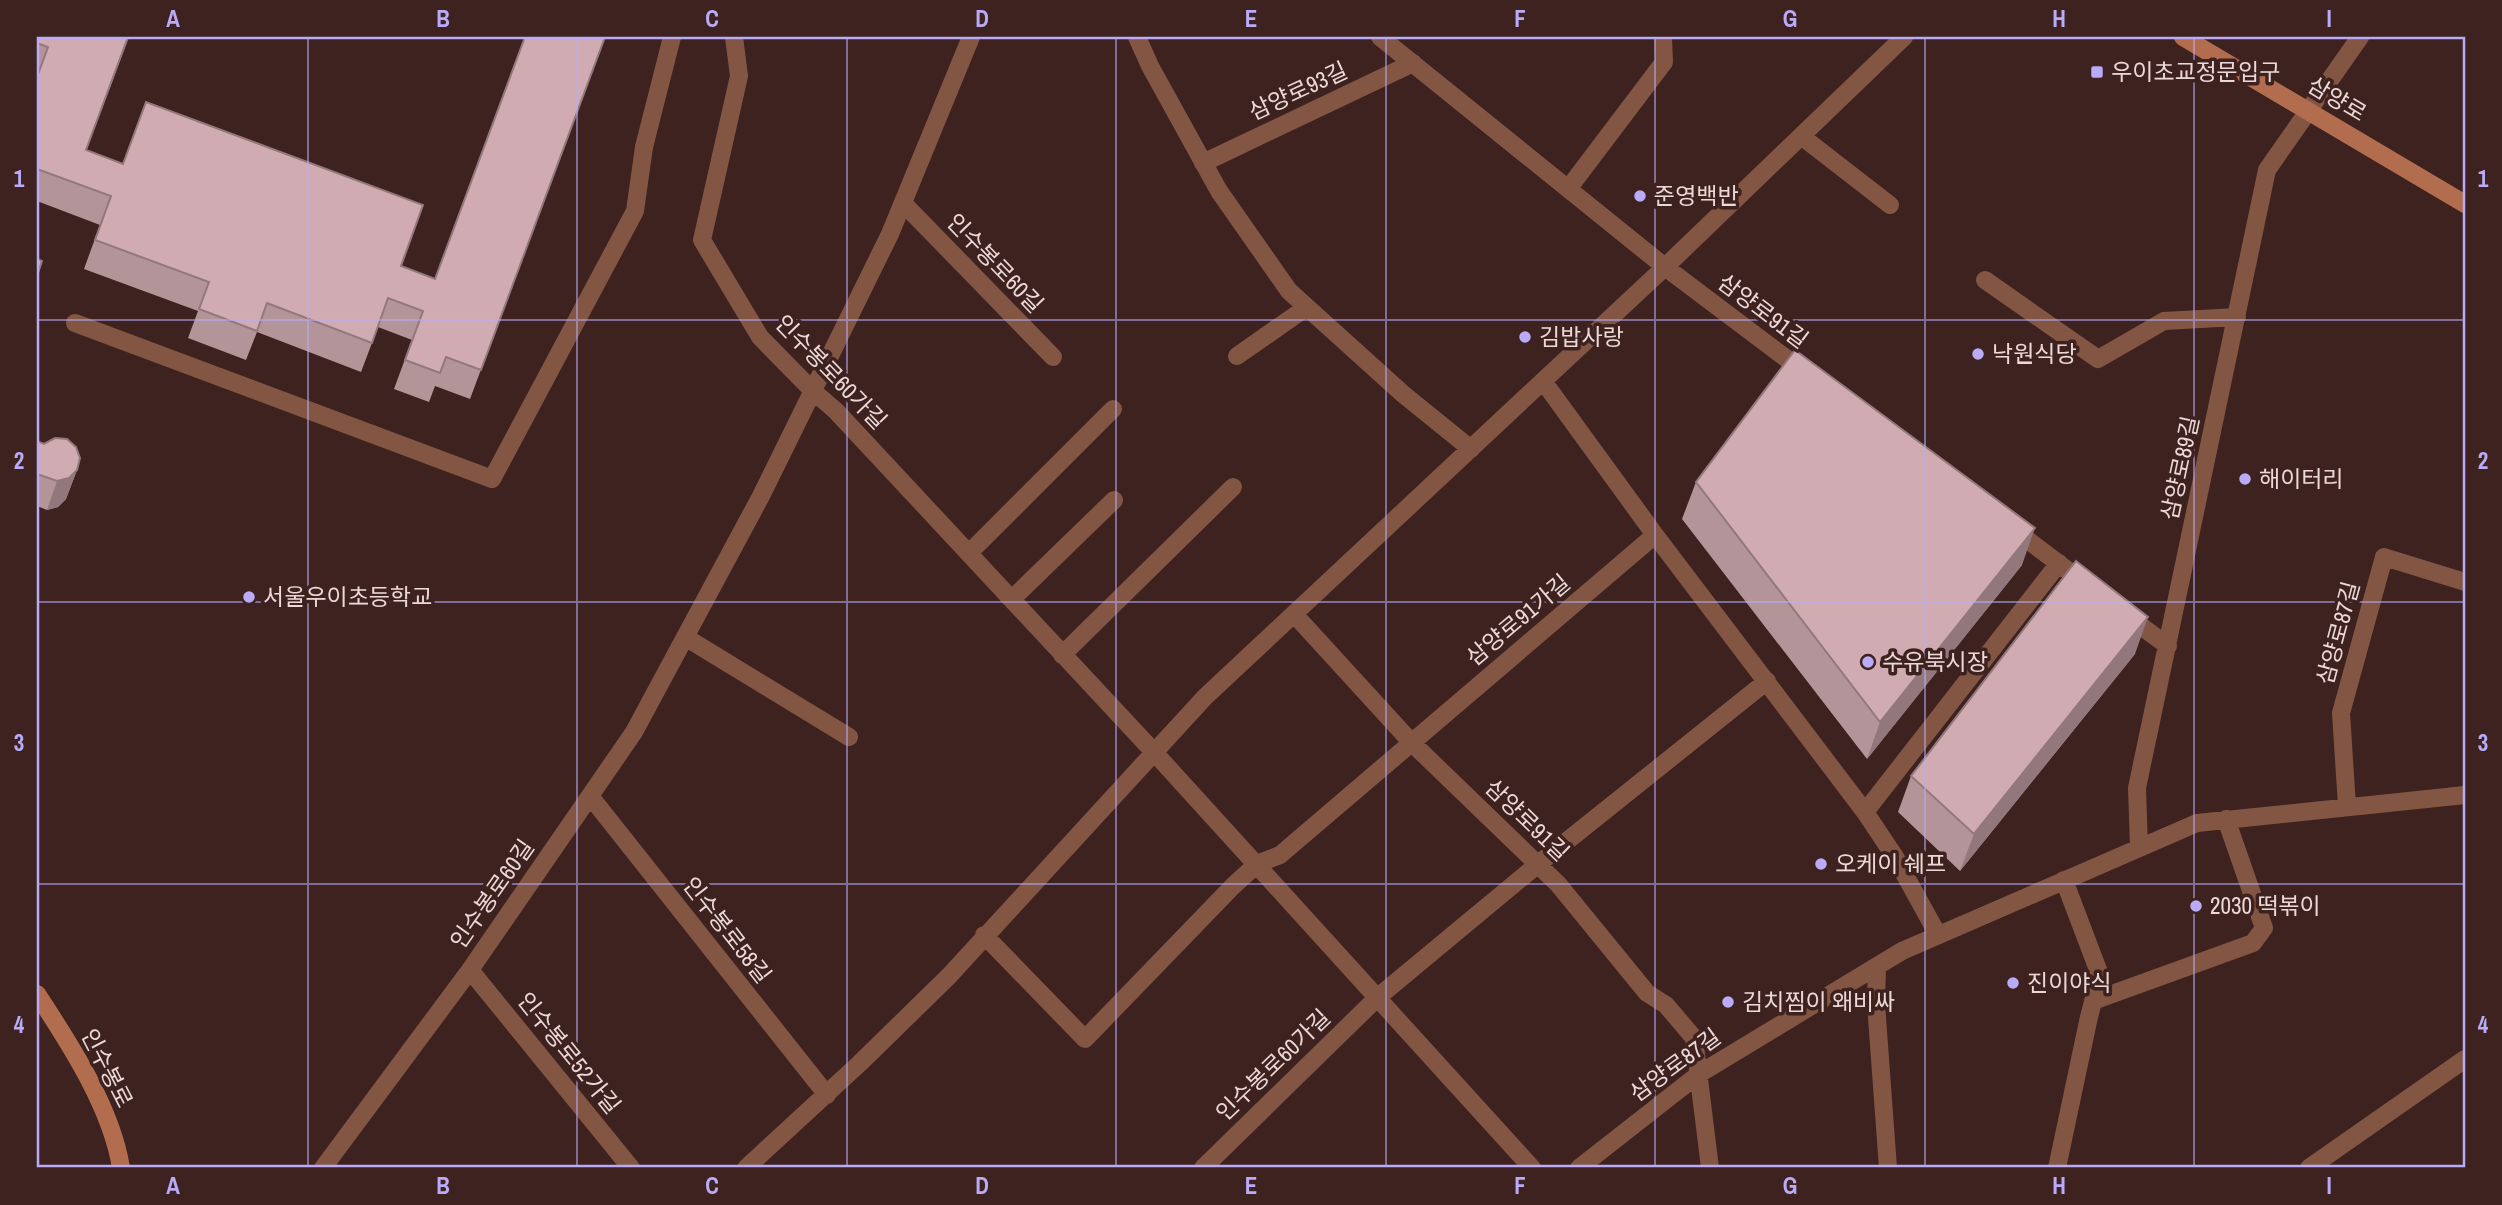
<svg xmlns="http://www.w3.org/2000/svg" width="2502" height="1205" viewBox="0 0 2502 1205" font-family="'Archivo Narrow','Noto Sans KR',sans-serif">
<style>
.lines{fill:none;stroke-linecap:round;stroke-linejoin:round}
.lane{stroke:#825643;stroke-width:18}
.street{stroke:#825643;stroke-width:18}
.secondary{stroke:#b26d4f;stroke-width:18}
.wall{fill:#b39499}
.shaded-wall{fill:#92787d}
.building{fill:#d0acb2;stroke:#92787d;stroke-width:2}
.grid{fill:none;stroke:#b9abf7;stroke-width:2;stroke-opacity:0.55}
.poi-dot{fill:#b9abf7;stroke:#3d221f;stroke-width:2.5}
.labels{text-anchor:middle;stroke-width:7;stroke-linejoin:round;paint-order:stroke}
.poi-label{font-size:23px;fill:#ecd9d7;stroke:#3d221f;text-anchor:start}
.street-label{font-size:23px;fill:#ecd9d7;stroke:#3d221f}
.neatline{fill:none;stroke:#b9abf7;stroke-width:2.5}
.grid-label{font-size:23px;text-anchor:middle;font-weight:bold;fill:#b9abf7}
</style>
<rect width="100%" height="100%" fill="#3d221f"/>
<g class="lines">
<path class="lane" d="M75,323L492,479L635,211L644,147"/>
<path class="street" d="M734,37L739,76L702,240L760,337L813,391L836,411L1153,751L1532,1168
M1137,37L1150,66L1219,191L1289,291L1403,394L1471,449
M1380,37L1665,267L1807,374
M1801,136L1890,205
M644,147L672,37
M1203,163L1413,63
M1568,189L1664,62L1663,37
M903,203L1053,357
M1985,280L2098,359L2164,321L2237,317
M1237,356L1307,307
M1543,381L1655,535L1865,812L1895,857L1938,935
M2012,528L2087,585
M969,553L1113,409
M1012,599L1114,500
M1294,614L1412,743L1558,884L1647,993L1666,1005L1694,1038L1710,1168
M2126,615L2168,646
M685,637L849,737
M1062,655L1233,487
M590,796L827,1095
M2347,806L2341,713L2384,557L2465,582
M1865,812L2059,563
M2139,848L2137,788L2267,170L2360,37
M984,935L1085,1039L1233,886L1257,864L1280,855L1655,535
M1877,967L1876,1004L1888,1168
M470,970L631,1168
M2093,1001L2253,943L2264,928L2226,819
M323,1168L470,970L634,732L761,496L890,234L971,37
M746,1168L860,1063L949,976L1205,697L1665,267L1904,37
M1203,1168L1378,997L1537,865L1767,681
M1579,1168L1699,1074L1902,951L2197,823L2465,795
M2057,1168L2089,1017L2100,975L2064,880
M2309,1168L2465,1059"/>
<path class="secondary" d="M2183,37L2465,204
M37,994C70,1044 112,1109 121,1168"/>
</g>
<path class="wall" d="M37,37H129L86,151L435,279L605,37L470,399L435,386L429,402L394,389L412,340L378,327L361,372L257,332L246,360L188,338L198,311L84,269L100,225L37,201Z
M37,441L77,470L66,499L58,507L47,510L37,506Z
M1696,482L2022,565L1867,759L1682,519Z
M2135,654L1960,871L1898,812L1911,776Z"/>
<path class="shaded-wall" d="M77,470L66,499L58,507L47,510L57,481Z
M2035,528L2022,565L1867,759L1880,722Z
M2148,617L2135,654L1960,871L1974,834Z"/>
<path class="building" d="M37,37H128L86,150L123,164L146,102L423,205L401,266L435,279L525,37H605L481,370L446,357L440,373L405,360L423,311L388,298L372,343L267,303L257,331L199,309L209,282L95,240L111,196L37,169V77L48,47L37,43Z
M37,259L42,261L37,276Z
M1795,350L2035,528L1880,722L1696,482Z
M55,438L67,439L76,447L80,458L77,470L69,478L57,481L37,474V441L44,444Z
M2076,561L2148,617L1974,834L1911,776Z"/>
<path class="grid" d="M308,37V1168M577,37V1168M847,37V1168M1116,37V1168M1386,37V1168M1655,37V1168M1925,37V1168M2194,37V1168M37,320H2465M37,602H2465M37,884H2465"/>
<g class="poi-dot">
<rect x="2090" y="65" width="14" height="14" rx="3.5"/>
<circle cx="1640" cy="196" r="7"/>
<circle cx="1525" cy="337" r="7"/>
<circle cx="1978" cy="354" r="7"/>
<circle cx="2245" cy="479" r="7"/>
<circle cx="249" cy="597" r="7"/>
<circle cx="1868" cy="662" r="7"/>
<circle cx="1821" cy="864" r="7"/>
<circle cx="2196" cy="906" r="7"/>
<circle cx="2013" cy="983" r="7"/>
<circle cx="1728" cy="1002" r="7"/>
</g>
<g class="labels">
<g class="poi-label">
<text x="2111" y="80">우이초교정문입구</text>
<text x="1654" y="204">준영백반</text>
<text x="1539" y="345">김밥사랑</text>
<text x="1992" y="362">낙원식당</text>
<text x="2259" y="487">해이터리</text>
<text x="263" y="605">서울우이초등학교</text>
<text x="1882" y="670">수유북시장</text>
<text x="1835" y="872">오케이 쉐프</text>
<text x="2210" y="914">2030 떡볶이</text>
<text x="2027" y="991">진이야식</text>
<text x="1742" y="1010">김치찜이 왜비싸</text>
</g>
<g class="street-label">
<text transform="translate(1298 91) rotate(-25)" y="8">삼양로93길</text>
<text transform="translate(2337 99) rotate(31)" y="8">삼양로</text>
<text transform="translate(995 263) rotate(46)" y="8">인수봉로60길</text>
<text transform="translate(1763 311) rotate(37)" y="8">삼양로91길</text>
<text transform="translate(831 372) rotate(46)" y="8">인수봉로60가길</text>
<text transform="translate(2180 468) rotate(-78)" y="8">삼양로89길</text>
<text transform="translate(1518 620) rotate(-40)" y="8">삼양로91가길</text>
<text transform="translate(2338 633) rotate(-75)" y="8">삼양로87길</text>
<text transform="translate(1527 820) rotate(44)" y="8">삼양로91길</text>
<text transform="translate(492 894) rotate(-55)" y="8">인수봉로60길</text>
<text transform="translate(727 930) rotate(52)" y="8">인수봉로58길</text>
<text transform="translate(569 1053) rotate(51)" y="8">인수봉로52가길</text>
<text transform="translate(1273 1065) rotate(-44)" y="8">인수봉로60가길</text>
<text transform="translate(1675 1065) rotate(-36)" y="8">삼양로87길</text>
<text transform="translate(107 1068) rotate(63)" y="8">인수봉로</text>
</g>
</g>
<rect width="2502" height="1205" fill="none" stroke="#3d221f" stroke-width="77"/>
<rect x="38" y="38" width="2426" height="1128" class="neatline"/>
<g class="grid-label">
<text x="173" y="27">A</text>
<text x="443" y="27">B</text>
<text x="712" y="27">C</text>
<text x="982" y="27">D</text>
<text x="1251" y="27">E</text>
<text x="1520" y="27">F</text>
<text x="1790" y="27">G</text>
<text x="2059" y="27">H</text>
<text x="2329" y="27">I</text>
<text x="19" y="187">1</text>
<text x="2483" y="187">1</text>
<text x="19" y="469">2</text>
<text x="2483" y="469">2</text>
<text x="19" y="751">3</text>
<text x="2483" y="751">3</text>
<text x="19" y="1033">4</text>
<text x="2483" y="1033">4</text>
<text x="173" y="1194">A</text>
<text x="443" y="1194">B</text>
<text x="712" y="1194">C</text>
<text x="982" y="1194">D</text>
<text x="1251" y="1194">E</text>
<text x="1520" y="1194">F</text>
<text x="1790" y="1194">G</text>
<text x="2059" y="1194">H</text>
<text x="2329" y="1194">I</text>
</g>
</svg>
